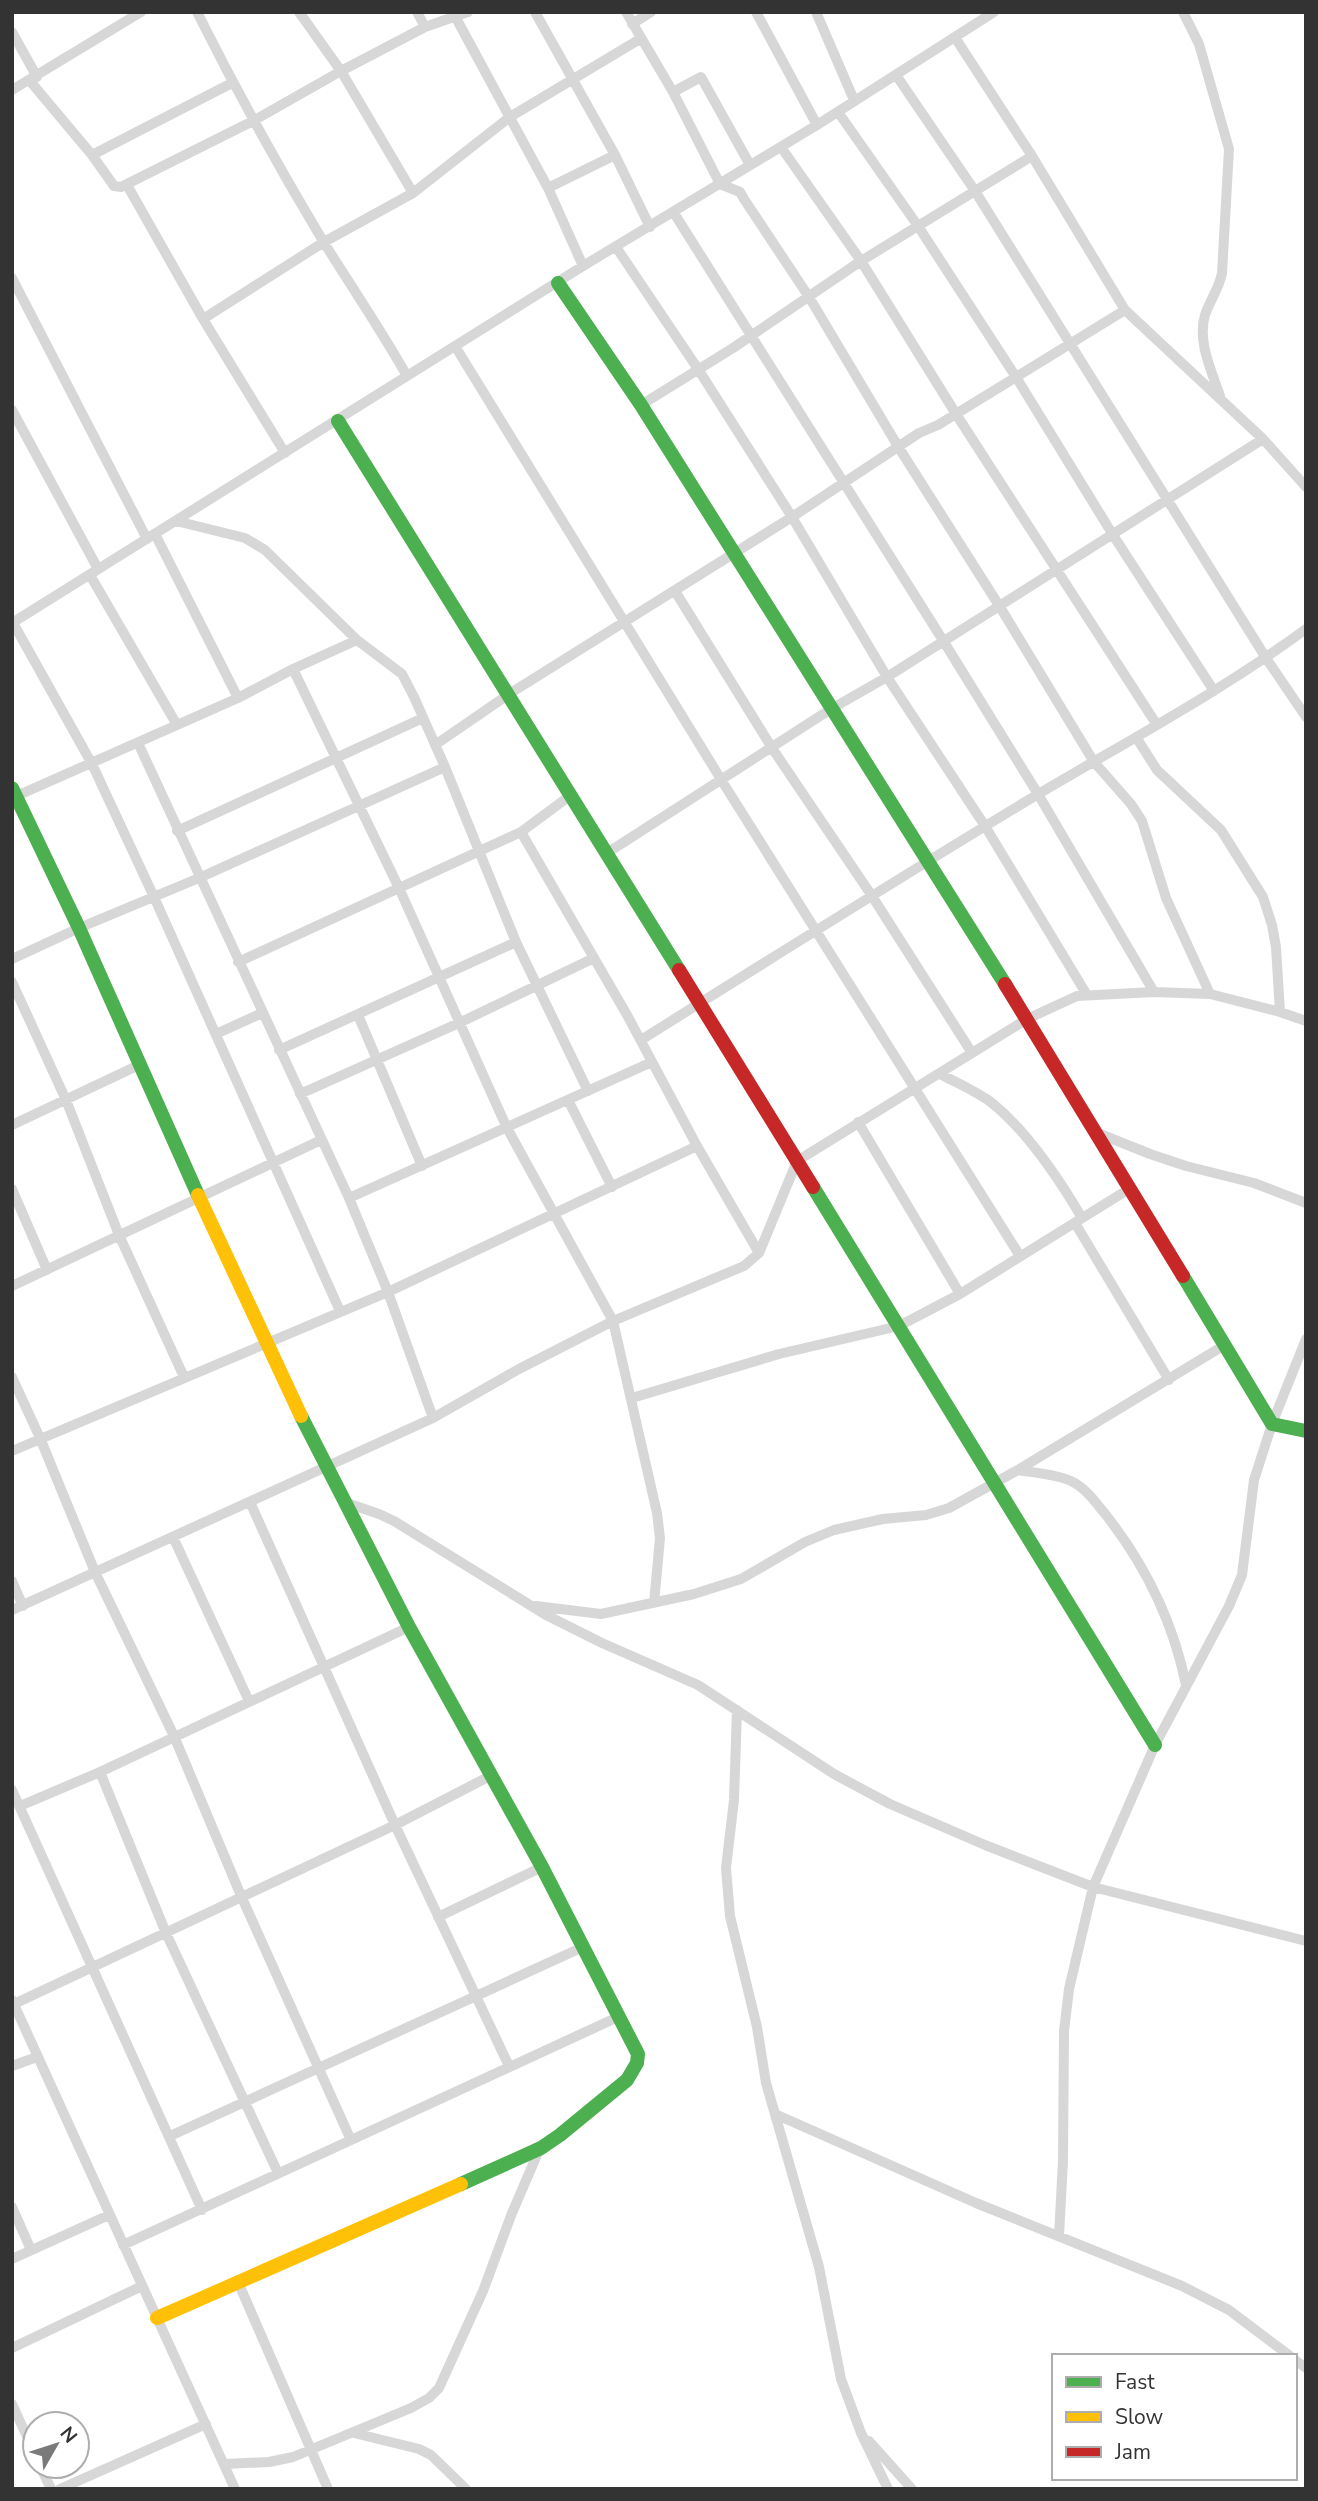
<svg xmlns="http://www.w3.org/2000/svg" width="1318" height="2501" viewBox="0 0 1318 2501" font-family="'Nunito Sans',sans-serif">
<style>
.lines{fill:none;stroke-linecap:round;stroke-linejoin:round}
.street{stroke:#d7d7d7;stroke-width:10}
.fast{stroke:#4caf50;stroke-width:14}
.slow{stroke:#ffc107;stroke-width:14}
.jam{stroke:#c62828;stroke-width:14}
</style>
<rect width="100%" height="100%" fill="#fff"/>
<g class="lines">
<path class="street" d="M197,12C236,90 278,166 323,241C351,286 381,330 407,376
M299,12L341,71L413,193
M417,12L425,27
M535,12L615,155L650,227
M626,12L673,92L701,77L750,165
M756,12L817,125
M816,12L854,100
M1183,12L1199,44L1229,149L1222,273C1219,289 1210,300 1205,315C1197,341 1212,372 1220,396
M456,18L548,188L583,266
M632,24L651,12
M12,32L37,77
M956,39L1032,156L1125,310L1263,439L1306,487
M896,75L975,191L1266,658L1306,717
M30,81L92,155L114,186L121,187L253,121L341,71L425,27L468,12
M12,90L141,12
M673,92L720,184L740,192L744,199L809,297L899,448L1000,607L1094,762L1131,804L1142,821L1166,898L1210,994
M838,112L918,226L1016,377L1113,535L1214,691
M781,147L861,261L956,414L1157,725
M92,155L232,83
M127,185L203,319L285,453
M548,188L615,155
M674,213L944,642L1038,794L1154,992
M616,247L698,369L792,517L887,677L985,826L1087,995
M12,278L147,539
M203,319L324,242L413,193L510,117L640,39
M455,346L722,781L1020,1256
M641,405L733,348L861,261L1032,156
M12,410L98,569
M176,521L245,538L265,550L357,640L402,674L414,697L445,767L516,942L588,1091
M155,534L238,698
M90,575L177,725
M675,591L772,748L872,896L972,1053
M12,621L92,764L154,897L340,1311
M12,623L583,266L817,125L994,12
M293,669L399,888L507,1128L613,1321L657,1513L660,1538L654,1603
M1136,737L1157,770L1221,830L1263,897L1272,925L1276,947L1280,1012
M138,743L349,1198L388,1292L433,1418
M435,745L509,694L792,517L919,433L938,425L1125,310
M12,798L238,698L293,669L357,640
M177,831L423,718
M521,832L627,1015L697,1146L759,1253
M607,853L831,709L887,677L1263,439
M12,959L79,928L199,878L445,767
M238,962L521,832L571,795
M12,982L66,1100L119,1235L184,1377
M358,1015L422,1166
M216,1034L262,1013
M641,1040C772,958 902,876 1035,796C1126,742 1220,692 1306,629
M279,1050L516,942
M940,1074C957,1083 976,1091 992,1103C1028,1132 1059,1179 1082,1218
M300,1094L459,1023L594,958
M568,1100L612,1187
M858,1122L960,1294
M12,1125L139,1065
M1095,1132L1150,1154L1186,1166L1254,1183L1306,1203
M12,1189L47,1270
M349,1198L652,1062
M1075,1223L1169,1380
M12,1286L321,1140
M12,1377L40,1438L95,1572L174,1736L242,1898L350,2138
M632,1398L779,1354L899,1326L960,1294L1129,1189
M12,1451L388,1292L697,1146
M1018,1470C1035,1473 1056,1474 1071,1481C1086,1488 1096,1503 1106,1515C1146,1566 1173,1621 1186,1685
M250,1502L395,1825L509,2066
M344,1502L379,1514L394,1521L546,1615L602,1643L698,1685L834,1774L890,1804L985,1845L1093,1887L1306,1941
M173,1537L249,1701
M12,1581L23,1606
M536,1606L601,1614L694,1594L741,1579L805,1542L834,1530L883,1519L926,1515L949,1508L1018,1470L1223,1346
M12,1610L433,1418L519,1369L613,1321L744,1266L759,1253L797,1161L1027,1019L1077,996L1154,992L1210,994L1280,1012L1306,1021
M737,1710L734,1800L726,1868L730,1916L757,2027L766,2083L819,2267L841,2379L861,2433L888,2489
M100,1772L166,1933L278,2173
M12,1790L202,2210
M20,1806L100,1772L409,1627
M438,1917L542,1867
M12,2000L235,2489
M14,2004L395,1825L492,1775
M12,2066L37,2057
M775,2114L976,2203L1182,2286L1229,2310L1290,2356
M170,2136L583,1947
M12,2207L31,2250
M1059,2236L1063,2161L1064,2031L1069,1989L1093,1887L1155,1745L1229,1606L1242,1575L1254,1480L1272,1424L1306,1339
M123,2245L618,2017
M12,2259L109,2215
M238,2282L328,2489
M12,2348L142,2286
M1295,2360L1306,2368
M12,2404L35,2454
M354,2433L419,2449L431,2455L466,2489
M869,2441L912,2489
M225,2464L269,2462L293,2457L411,2408L429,2398L439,2388L483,2291L512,2213L540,2148
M40,2466L51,2489
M60,2489L206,2424"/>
<path class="fast" d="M558,283L641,405L1005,984
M338,421L679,970
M12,788L79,928L198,1195
M813,1187L1155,1745
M1183,1276L1272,1424L1306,1431
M301,1416L409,1627L542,1867L638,2054L637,2063L627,2080L560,2135L541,2148L461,2184"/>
<path class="slow" d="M198,1195L301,1416
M157,2318L461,2184"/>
<path class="jam" d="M679,970L813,1187
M1005,984L1183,1276"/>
</g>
<rect width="1318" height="2501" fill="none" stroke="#333333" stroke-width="28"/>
<rect x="1052" y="2354" width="245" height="126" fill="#ffffff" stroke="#adadad" stroke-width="2"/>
<rect x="1066" y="2377" width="35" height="10" fill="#4caf50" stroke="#adadad" stroke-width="2"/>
<text x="1115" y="2389" font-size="21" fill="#333333">Fast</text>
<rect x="1066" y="2412" width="35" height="10" fill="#ffc107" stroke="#adadad" stroke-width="2"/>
<text x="1115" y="2424" font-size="21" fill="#333333">Slow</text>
<rect x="1066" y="2447" width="35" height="10" fill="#c62828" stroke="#adadad" stroke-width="2"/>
<text x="1115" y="2459" font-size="21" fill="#333333">Jam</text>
<g transform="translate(56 2445) rotate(51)"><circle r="33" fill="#ffffff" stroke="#adadad" stroke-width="2"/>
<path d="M0-5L12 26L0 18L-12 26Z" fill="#7a7a7a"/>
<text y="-10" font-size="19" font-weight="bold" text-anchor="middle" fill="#333333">N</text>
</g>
</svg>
